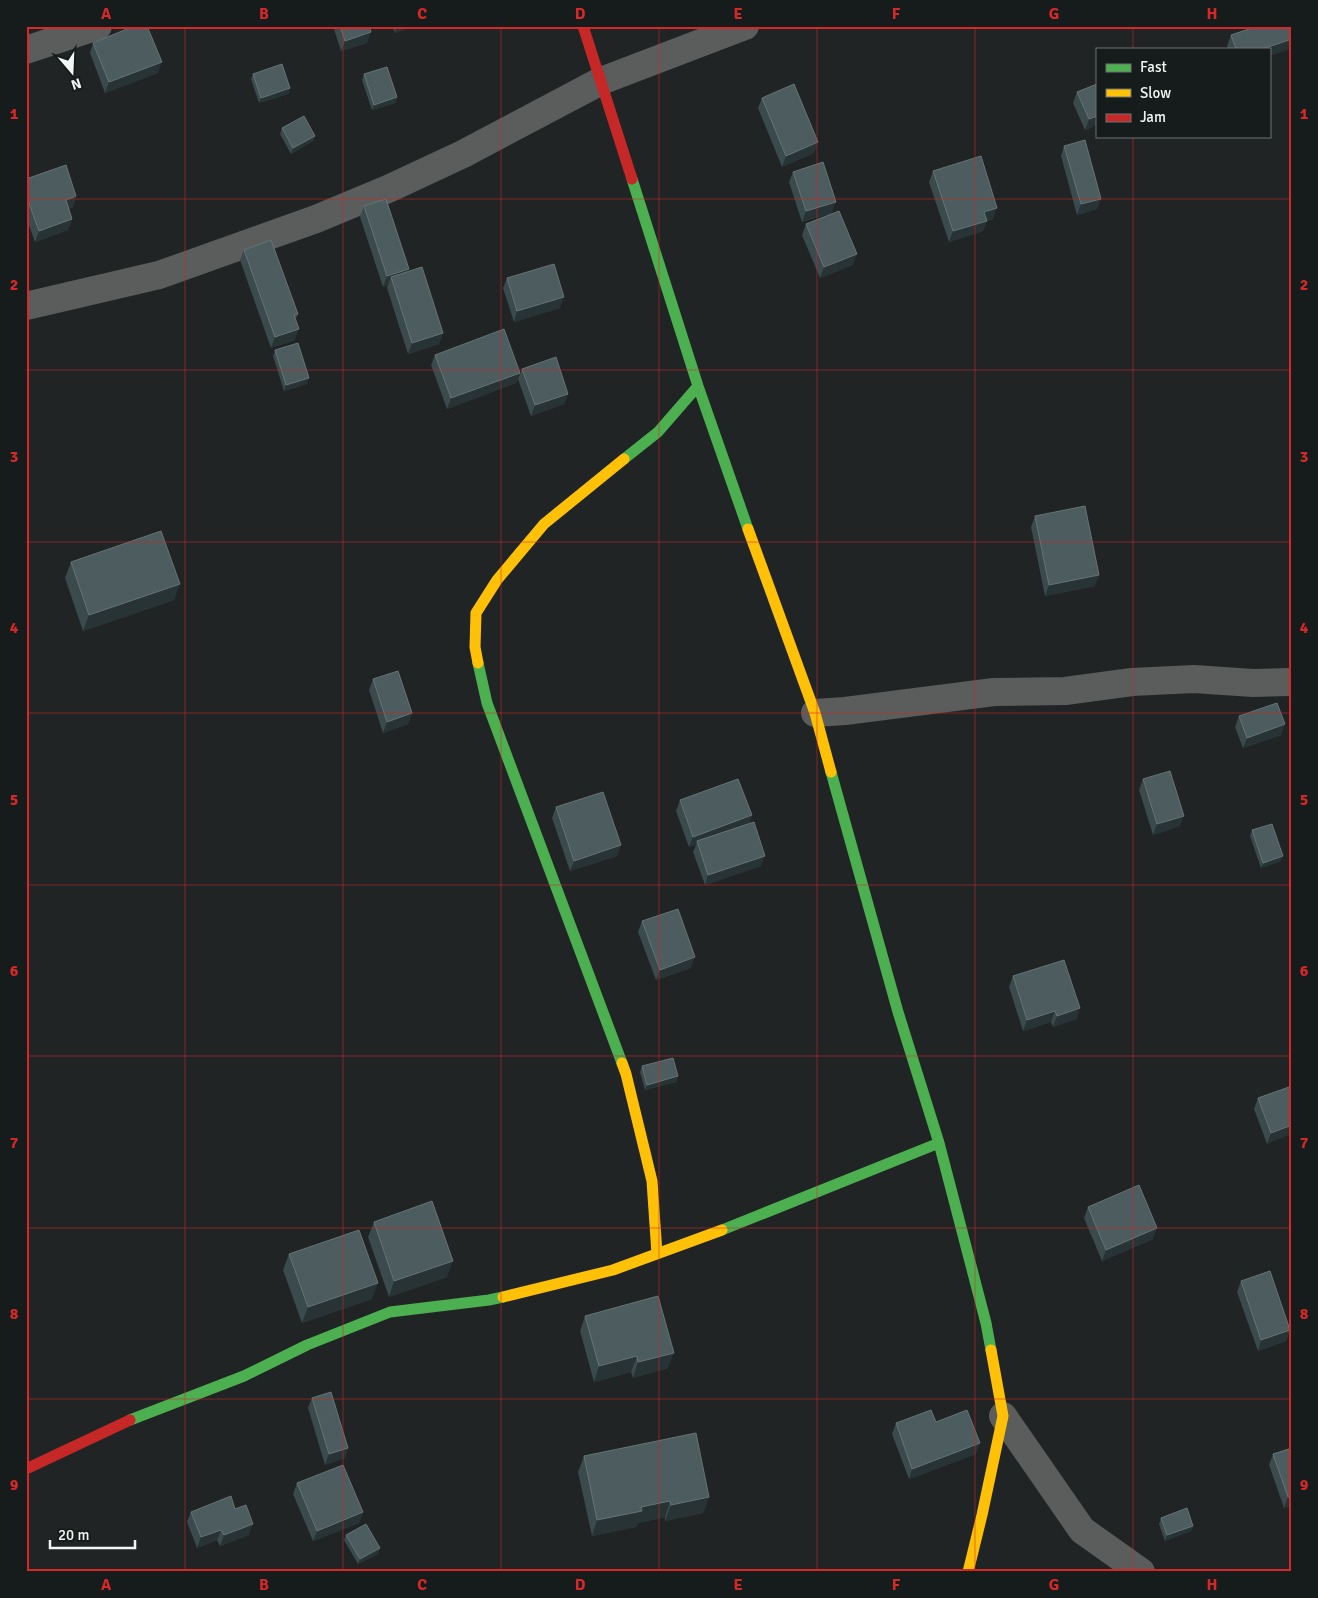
<svg xmlns="http://www.w3.org/2000/svg" width="1318" height="1598" viewBox="0 0 1318 1598" font-family="Signika,sans-serif">
<style>
.lines{fill:none;stroke-linecap:round;stroke-linejoin:round}
.street{stroke:#5b5c5c;stroke-width:28}
.fast{stroke:#4caf50;stroke-width:11}
.slow{stroke:#ffc107;stroke-width:11}
.jam{stroke:#c62828;stroke-width:11}
.wall{fill:#3a4a4d}
.shaded-wall{fill:#273335}
.building{fill:#4d5c5f;stroke:#677476}
.grid{fill:none;stroke:#d62828;stroke-width:1;stroke-opacity:0.55}
.neatline{fill:none;stroke:#d62828;stroke-width:2}
.grid-label{font-size:16px;text-anchor:middle;font-weight:bold;fill:#d62828}
</style>
<rect width="100%" height="100%" fill="#202424"/>
<g class="lines">
<path class="street" d="M26,50L98,26
M26,306L159,275L316,219L388,189L463,154L601,81L745,26
M815,713L845,711L994,692L1065,691L1132,682L1194,679L1253,683L1292,682
M1003,1416L1082,1530L1141,1572"/>
<path class="fast" d="M632,179L698,386L748,529
M624,459L658,432L698,386
M478,663L487,703L622,1063
M831,772L898,1012L939,1143L986,1323L991,1350
M722,1230L939,1143
M130,1420L244,1376L307,1345L390,1312L489,1300L503,1297"/>
<path class="slow" d="M748,529L815,713L831,772
M478,663L475,647L476,613L497,580L544,524L624,459
M622,1063L626,1074L652,1181L657,1254
M503,1297L613,1270L722,1230
M968,1572L982,1515L1003,1416L991,1350"/>
<path class="jam" d="M583,26L632,179
M26,1469L130,1420"/>
</g>
<path class="wall" d="M333,26H369L367,43L341,51Z
M392,26H414L395,33Z
M1292,32V44L1290,49H1228L1227,46L1231,35Z
M93,43L158,73L105,93L90,53Z
M253,74L290,88L288,94L259,103L251,79Z
M364,74L397,97L395,103L372,110L362,80Z
M1097,84V125L1085,130L1073,103L1077,92Z
M762,98L818,142L814,153L782,167L758,108Z
M282,128L315,136L313,141L291,154L280,134Z
M1064,146L1101,199L1097,209L1077,215L1061,156Z
M933,171L993,219L987,221L983,231L949,242L929,182Z
M793,172L832,213L802,222L789,182Z
M26,179L76,196L73,207L69,209L72,219L68,230L35,242L26,217Z
M364,206L408,272L443,333L439,344L408,354L387,288L388,285L383,287L360,217Z
M806,224L853,265L820,278L802,235Z
M244,250L298,314L295,320V340L271,348L240,260Z
M507,278L560,308L514,322L503,288Z
M275,350L307,384L284,391L273,356Z
M435,355L520,373L516,383L447,409L431,365Z
M522,369L568,394L564,404L531,416L518,379Z
M1035,516L1095,586L1045,596L1031,527Z
M71,562L174,600L83,631L65,578Z
M373,679L412,713L408,724L383,733L369,690Z
M1239,716L1281,735L1243,748L1235,727Z
M1143,779L1180,826L1153,835L1139,790Z
M680,800L752,815L749,824L761,866L705,885L693,852L696,845L689,847L676,811Z
M556,807L621,845L617,856L570,871L552,818Z
M1252,830L1281,861L1261,868L1250,836Z
M642,921L691,968L656,980L638,932Z
M1013,976L1077,1019L1053,1027L1051,1022L1023,1031L1009,987Z
M642,1066L678,1076L676,1082L645,1090L640,1072Z
M1292,1086L1267,1144L1254,1109L1258,1098Z
M1088,1207L1153,1239L1102,1261L1084,1218Z
M374,1222L447,1277L389,1297L368,1237Z
M289,1254L372,1299L302,1323L283,1270Z
M1241,1281L1290,1330L1286,1341L1258,1351L1237,1292Z
M585,1316L668,1368L633,1378L631,1372L594,1382L580,1331Z
M312,1398L348,1448L345,1458L325,1465L308,1408Z
M936,1422L976,1454L909,1479L892,1434L896,1423Z
M1292,1448V1505L1284,1508L1269,1465L1273,1454Z
M584,1456L709,1497L703,1513L665,1521V1517L638,1523L636,1527L592,1536L578,1472Z
M297,1483L363,1512L359,1523L313,1541L293,1494Z
M235,1509L249,1535L220,1546L217,1540L197,1548L187,1522L191,1512Z
M1161,1518L1193,1526L1191,1531L1165,1541L1159,1524Z
M346,1535L378,1554L358,1564L344,1540Z"/>
<path class="shaded-wall" d="M397,26H414L395,33Z
M371,32L367,43L341,51L345,41Z
M1292,39V44L1290,49L1269,56V49H1262Z
M162,62L158,73L105,93L109,82Z
M290,88L288,94L259,103L261,98Z
M397,97L395,103L372,110L374,105Z
M1097,116V125L1085,130L1089,119Z
M315,136L313,141L291,154L293,148Z
M818,142L814,153L782,167L786,156Z
M76,196L73,207L62,211L66,200Z
M1101,199L1097,209L1077,215L1081,204Z
M836,202L832,213L802,222L806,211Z
M997,208L993,219L987,221L983,231L949,242L953,231L984,212Z
M72,219L68,230L35,242L39,231Z
M857,254L853,265L820,278L824,267Z
M409,269L405,279L391,277L388,285L383,287L387,276Z
M564,297L560,308L514,322L517,311Z
M299,329L295,340L271,348L275,337Z
M443,333L439,344L408,354L412,343Z
M520,373L516,383L447,409L451,398Z
M309,378L307,384L284,391L286,385Z
M568,394L564,404L531,416L535,405Z
M1099,575L1095,586L1045,596L1049,585Z
M180,584L174,600L83,631L89,615Z
M412,713L408,724L383,733L387,722Z
M1285,724L1281,735L1243,748L1247,738Z
M752,815L748,826L697,841L696,845L689,847L693,837Z
M1184,816L1180,826L1153,835L1157,824Z
M621,845L617,856L570,871L574,861Z
M765,856L761,866L705,885L708,875Z
M1283,856L1281,861L1261,868L1263,863Z
M695,957L691,968L656,980L660,970Z
M1080,1008L1077,1019L1053,1027L1057,1016Z
M1055,1011L1051,1022L1023,1031L1027,1020Z
M678,1076L676,1082L645,1090L647,1085Z
M1292,1125V1134L1267,1144L1271,1133Z
M1157,1228L1153,1239L1102,1261L1106,1250Z
M453,1261L447,1277L389,1297L394,1281Z
M378,1283L372,1299L302,1323L308,1307Z
M1290,1330L1286,1341L1258,1351L1261,1340Z
M674,1353L668,1368L633,1378L638,1362Z
M637,1356L631,1372L594,1382L599,1366Z
M980,1443L976,1454L909,1479L912,1469Z
M348,1448L345,1458L325,1465L329,1454Z
M1292,1496V1505L1284,1508L1288,1497Z
M709,1497L703,1513L665,1521L671,1505Z
M670,1501L665,1517L638,1523L636,1527L592,1536L597,1520L641,1507Z
M363,1512L359,1523L313,1541L317,1531Z
M253,1524L249,1535L220,1546L224,1535Z
M1193,1526L1191,1531L1165,1541L1167,1535Z
M221,1530L217,1540L197,1548L201,1537Z
M380,1548L378,1554L358,1564L360,1559Z"/>
<path class="building" d="M134,26H147L162,62L109,82L93,43Z
M340,26H369L371,32L345,41Z
M1258,26H1290L1292,32V39L1262,49H1236L1231,35Z
M282,64L290,88L261,98L253,74Z
M387,67L397,97L374,105L364,74Z
M794,84L818,142L786,156L762,98Z
M1097,84V116L1089,119L1077,92Z
M304,116L315,136L293,148L282,128Z
M1085,140L1101,199L1081,204L1064,146Z
M981,156L997,208L984,212L987,221L953,231L933,171Z
M823,162L836,202L806,211L793,172Z
M66,165L76,196L66,200L72,219L39,231L26,195V179Z
M386,199L409,269L387,276L364,206Z
M839,211L857,254L824,267L806,224Z
M271,240L298,314L294,315L299,329L275,337L244,250Z
M554,264L564,297L517,311L507,278Z
M422,267L443,333L412,343L391,277Z
M504,329L520,373L451,398L435,355Z
M298,343L309,378L286,385L275,350Z
M556,357L568,394L535,405L522,369Z
M1085,506L1099,575L1049,585L1035,516Z
M161,531L180,584L89,615L71,562Z
M398,671L412,713L387,722L373,679Z
M1277,703L1285,724L1247,738L1239,716Z
M1170,771L1184,816L1157,824L1143,779Z
M738,779L752,815L693,837L680,800Z
M603,792L621,845L574,861L556,807Z
M754,822L765,856L708,875L697,841Z
M1272,824L1283,856L1263,863L1252,830Z
M678,909L695,957L660,970L642,921Z
M1064,960L1080,1008L1057,1016L1055,1011L1027,1020L1013,976Z
M673,1058L678,1076L647,1085L642,1066Z
M1292,1086V1125L1271,1133L1258,1098Z
M1139,1185L1157,1228L1106,1250L1088,1207Z
M432,1201L453,1261L394,1281L374,1222Z
M359,1230L378,1283L308,1307L289,1254Z
M1270,1271L1290,1330L1261,1340L1241,1281Z
M658,1296L674,1353L638,1362L637,1356L599,1366L585,1316Z
M331,1392L348,1448L329,1454L312,1398Z
M931,1410L936,1422L967,1410L980,1443L912,1469L896,1423Z
M696,1433L709,1497L671,1505L670,1501L641,1507L642,1511L597,1520L584,1456Z
M1292,1448V1496L1288,1497L1273,1454Z
M343,1465L363,1512L317,1531L297,1483Z
M231,1496L235,1509L246,1505L253,1524L224,1535L221,1530L201,1537L191,1512Z
M1187,1508L1193,1526L1167,1535L1161,1518Z
M366,1524L380,1548L360,1559L346,1535Z"/>
<path class="grid" d="M185,26V1572M343,26V1572M501,26V1572M659,26V1572M817,26V1572M975,26V1572M1133,26V49M1133,136V1572M26,199H1292M26,370H1292M26,542H1292M26,713H1292M26,885H1292M26,1056H1292M26,1228H1292M26,1399H1292"/>
<rect width="1318" height="1598" fill="none" stroke="#161c1b" stroke-width="55"/>
<rect x="1096" y="48" width="175" height="90" fill="#161c1b" stroke="#6e7372"/>
<rect x="1106" y="64" width="25" height="8" fill="#4caf50" stroke="#6e7372"/>
<text x="1140" y="72" font-size="15" fill="#f1f6f5">Fast</text>
<rect x="1106" y="89" width="25" height="8" fill="#ffc107" stroke="#6e7372"/>
<text x="1140" y="98" font-size="15" fill="#f1f6f5">Slow</text>
<rect x="1106" y="114" width="25" height="8" fill="#c62828" stroke="#6e7372"/>
<text x="1140" y="122" font-size="15" fill="#f1f6f5">Jam</text>
<g transform="translate(72 72) rotate(161)" stroke="#161c1b" stroke-width="4" paint-order="stroke">
<path d="M0-4L9 19L0 12L-9 19Z" fill="#f1f6f5"/>
<text y="-8" font-size="14" font-weight="bold" text-anchor="middle" fill="#f1f6f5">N</text>
</g>
<path d="M50 1540v8h85v-8" fill="none" stroke="#f1f6f5" stroke-width="2.5"/>
<text x="58" y="1540" font-size="15" fill="#f1f6f5" stroke="#161c1b" stroke-width="4" paint-order="stroke">20 m</text>
<rect x="28" y="28" width="1262" height="1542" class="neatline"/>
<g class="grid-label">
<text x="106" y="19">A</text>
<text x="264" y="19">B</text>
<text x="422" y="19">C</text>
<text x="580" y="19">D</text>
<text x="738" y="19">E</text>
<text x="896" y="19">F</text>
<text x="1054" y="19">G</text>
<text x="1212" y="19">H</text>
<text x="14" y="119">1</text>
<text x="1304" y="119">1</text>
<text x="14" y="290">2</text>
<text x="1304" y="290">2</text>
<text x="14" y="462">3</text>
<text x="1304" y="462">3</text>
<text x="14" y="633">4</text>
<text x="1304" y="633">4</text>
<text x="14" y="805">5</text>
<text x="1304" y="805">5</text>
<text x="14" y="976">6</text>
<text x="1304" y="976">6</text>
<text x="14" y="1148">7</text>
<text x="1304" y="1148">7</text>
<text x="14" y="1319">8</text>
<text x="1304" y="1319">8</text>
<text x="14" y="1490">9</text>
<text x="1304" y="1490">9</text>
<text x="106" y="1590">A</text>
<text x="264" y="1590">B</text>
<text x="422" y="1590">C</text>
<text x="580" y="1590">D</text>
<text x="738" y="1590">E</text>
<text x="896" y="1590">F</text>
<text x="1054" y="1590">G</text>
<text x="1212" y="1590">H</text>
</g>
</svg>
